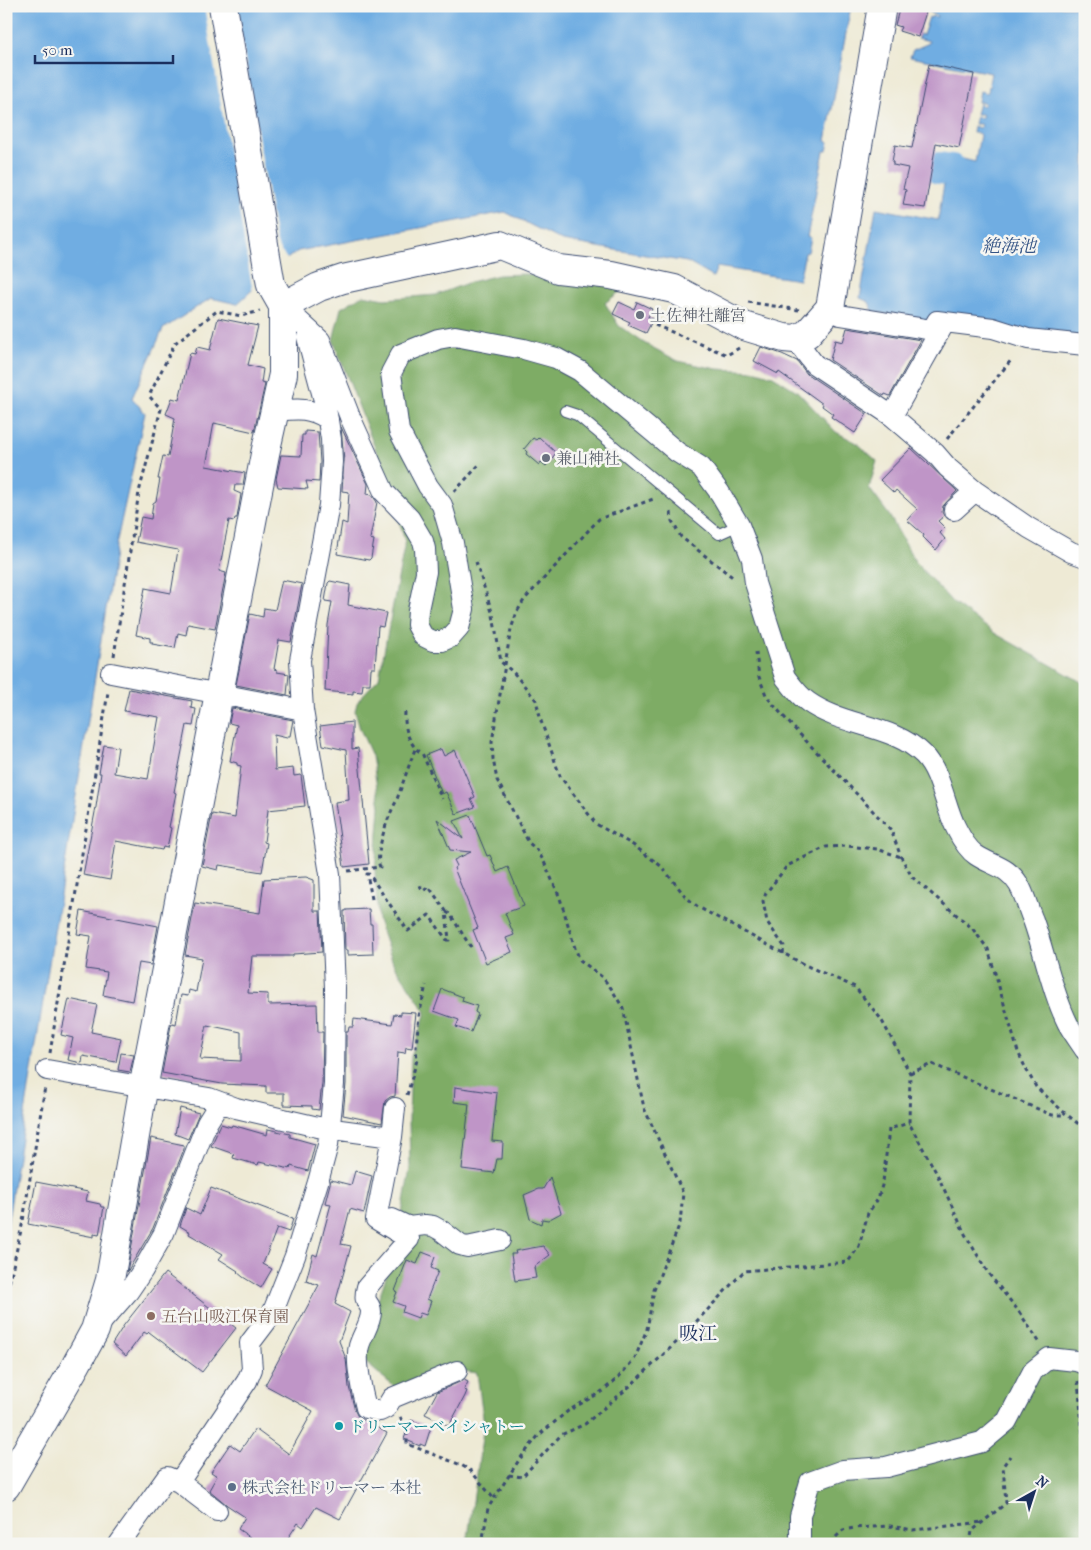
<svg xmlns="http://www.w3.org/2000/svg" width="1091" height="1550" viewBox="0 0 1091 1550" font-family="'IM FELL French Canon','Noto Serif JP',serif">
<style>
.forest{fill:#7eac65;stroke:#4c6e62}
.water{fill:#70ade2;stroke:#466ea0}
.pier{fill:#eeead5}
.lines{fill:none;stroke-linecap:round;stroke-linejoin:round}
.river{stroke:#70ade2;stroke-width:32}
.building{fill:#bf95c7;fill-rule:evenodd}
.lane-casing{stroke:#3b4b70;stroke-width:12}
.street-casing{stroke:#3b4b70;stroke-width:22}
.secondary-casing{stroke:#3b4b70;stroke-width:30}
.path{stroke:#3b4b70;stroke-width:3;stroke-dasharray:4 4;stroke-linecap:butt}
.lane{stroke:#fff;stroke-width:10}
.street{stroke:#fff;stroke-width:20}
.secondary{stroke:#fff;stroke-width:28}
.worship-dot{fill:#6b7280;stroke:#f6f6f2;stroke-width:2}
.education-dot{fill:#8d6e63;stroke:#f6f6f2;stroke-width:2}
.culture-dot{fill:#0f9aa8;stroke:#f6f6f2;stroke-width:2}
.service-dot{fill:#5c6f8a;stroke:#f6f6f2;stroke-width:2}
.labels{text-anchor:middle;stroke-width:5;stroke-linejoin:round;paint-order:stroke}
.worship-label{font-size:16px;fill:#5b616d;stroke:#f6f6f2;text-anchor:start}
.education-label{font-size:16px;fill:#785e54;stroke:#f6f6f2;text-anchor:start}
.culture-label{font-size:16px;fill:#0d838f;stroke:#f6f6f2;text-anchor:start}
.service-label{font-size:16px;fill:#4e5e75;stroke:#f6f6f2;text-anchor:start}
.water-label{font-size:18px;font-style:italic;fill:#355586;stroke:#f6f6f2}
.quarter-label{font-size:19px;fill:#1b2f5e;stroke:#f6f6f2}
</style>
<rect width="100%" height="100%" fill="#f6f6f2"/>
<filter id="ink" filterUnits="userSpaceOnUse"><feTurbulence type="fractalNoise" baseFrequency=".02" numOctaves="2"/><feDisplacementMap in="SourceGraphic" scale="10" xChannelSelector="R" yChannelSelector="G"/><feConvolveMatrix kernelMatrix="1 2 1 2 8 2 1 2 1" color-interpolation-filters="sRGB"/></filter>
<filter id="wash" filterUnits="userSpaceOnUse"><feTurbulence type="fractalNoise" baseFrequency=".0096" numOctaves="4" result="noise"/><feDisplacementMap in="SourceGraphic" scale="20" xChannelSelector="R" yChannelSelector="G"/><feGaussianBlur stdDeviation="1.12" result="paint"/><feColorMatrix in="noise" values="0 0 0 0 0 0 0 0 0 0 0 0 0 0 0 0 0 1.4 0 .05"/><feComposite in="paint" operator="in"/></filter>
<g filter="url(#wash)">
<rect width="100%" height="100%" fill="#eeead5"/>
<path class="forest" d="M525,274L560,277L626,287L605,303L619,326L644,343L678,361L717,369L757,371L773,376L797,391L836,432L857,443L877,461L869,488L889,515L916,563L953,603L996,634L1085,684V1544H467L484,1424L477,1373L444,1368L397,1389L366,1363L362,1347L389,1268L400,1224L410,1168L409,1120L411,1056L426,1012L393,963L378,920L375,872L380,807L372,756L360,729L355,711L357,703L361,697L379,678L405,542L387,479L333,340L341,308L363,295L385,299L436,295L470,282L499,275Z"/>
<path class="water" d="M6,6H851L826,141L829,142L827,151H824L807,237L811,238L808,252L805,253L799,280L717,267L713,277L687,262L562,241L505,212L298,251L285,260L237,304L211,298L163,329L132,398L145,413L117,540L6,1232Z
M932,6L1085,7V337L930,325L873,311L869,302L860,298L876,208L938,220L944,184L956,180L959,158L975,162L980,135L978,133H973L974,126L979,128L982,126L980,124H974L976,116L980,118L983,116L982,114H976L979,103L983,106L985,104L983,102H978L980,91L986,93L988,92L989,86H991L989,84L991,73L910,57L913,50L929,43V41L918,38L920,34L923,35L929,17L931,18L932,16L937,17V15L930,13Z"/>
<path class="pier" d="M204,6H236L275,235L279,249L288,260L253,293Z"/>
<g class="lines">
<path class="river" d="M939,168L952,170"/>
</g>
<g id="blocks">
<path class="building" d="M900,6H928L918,37L899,31L901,27L895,25Z
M929,64L974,74L959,148L936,143L925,208L903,205L906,190L903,189L908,168L893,165V162H892L895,145L912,148Z
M619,302L634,309L637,302L652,309L648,317L653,319L646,333L628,325L630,322L613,314Z
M218,318L258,326L248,365L263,369L261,383L265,384L254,432L214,423L206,466L245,473L243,485H235L234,491L241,494L237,518H235L234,521L229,520L219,571L226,573L215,629L188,624L186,635L178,633L175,648L152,644L153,642H150V638L136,635L145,588L171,593L178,550L136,542L141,517L151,519L153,503L156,501L160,479H158L163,456L168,457L175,418L166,414L172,398L179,400L190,353L195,354L197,347L210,350Z
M847,328L921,340L890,396L885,394L884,396L830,360L835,340L843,342Z
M761,347L782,354L797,361L807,374L867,414L855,433L831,417L833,414L822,406L823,404L779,372L778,374L754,361Z
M341,427L368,484L367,494L372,495L377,502L370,539L374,540L371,558L369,560L337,554L342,522L347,524L349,492L342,491L344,461Z
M305,431L318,432L320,462L319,482L306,481L308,489L278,487L276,479L281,455L301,456L302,435H305Z
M539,437L556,453L546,466L541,462L539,465L526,454L527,452L524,449L533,438L536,440Z
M911,448L957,491L943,506L942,512L944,516L938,521L945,528L940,533L945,539L936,550L923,537L924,535L907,520L917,509L896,490L894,493L880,480Z
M282,580L302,584L291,642L279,640L274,669L277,670V672L289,674L287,695L236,685L250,614L263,617L264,608L275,610Z
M330,581L350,585L348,605L386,613L383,627L378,626L375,668H371L370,684H363L362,692L353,691V694L325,691L328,625L332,602L325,601L328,583Z
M129,689L192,701L191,708L196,709L193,726L187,725L174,792L176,793L169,827L171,828L167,848L163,847L162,850L116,841L110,880L83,875L96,807L101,773H99L104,745L118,747L114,773L148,779L159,717L124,711Z
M232,708L293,720L290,736H287V738L274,735L275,770L293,768L294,776L301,775L305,806L268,810L264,842L267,843L262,872L219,865L218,870L202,866L212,814L235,818L241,766L237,765V763L230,761L237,725L229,723Z
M352,722V749L358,748L369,864L344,867L335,802L349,800L346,750L323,745L320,726Z
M441,749L444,756L455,750L475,797L471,799L475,807L456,814L446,792L442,794L426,755Z
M470,815L487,856L490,855L497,872L508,867L524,906L505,913L514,935L506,938L512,952L486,963L473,930L478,928L454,868L457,866L454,860L471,852L450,850L437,819L463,839L454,821Z
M306,877L314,880V911H320L322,952L293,954V956H252L248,993L268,994V1005L317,1004L318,1032H323L322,1083L319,1110L312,1109V1106L284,1105V1093H266V1086L222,1084L162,1073L171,1025L172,1023L176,1024L181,995L188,996L189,990L196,992L202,958L185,955L195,903L260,913L264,879ZM207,1025L241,1032V1061L200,1059Z
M369,909L370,924H372L373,954L348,955V950H345L344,911H346V910Z
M81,911L158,926L151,965L139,963L132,1001L103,995L107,972L86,969L91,936L77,934Z
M442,989L463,997L462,1001L477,1006L475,1012L478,1014L471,1032L456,1027L459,1020L434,1011Z
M69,999L97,1005L91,1032L121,1038L116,1062L83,1056L82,1063L68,1060L73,1038L61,1035Z
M401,1012L416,1013L412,1048L406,1047L405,1053L398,1052L395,1096L390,1097L385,1101L382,1123L343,1115L346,1084V1032H348L349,1027H353L354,1019L392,1024L394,1014L401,1015Z
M121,1053L134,1055L130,1072L118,1070Z
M455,1087L497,1093L492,1141L503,1142L502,1159H497L494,1173L462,1169L469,1104L454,1102Z
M180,1108L199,1113L188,1139L175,1134Z
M221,1124L231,1127L232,1125L267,1135L268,1129L290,1134V1137L315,1144L308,1171L291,1166L290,1169L259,1162L258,1165L233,1158L234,1154L211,1146Z
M151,1138L184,1145V1149L153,1228L127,1272Z
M355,1171L372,1176L364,1213L350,1209L341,1244L351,1246L335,1304L350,1312L339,1341L346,1359L349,1387L355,1411L358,1417L387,1433L340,1519L316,1507L303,1527L298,1523L284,1544H260L238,1529L245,1517L227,1505L209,1490L217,1476L211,1472L230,1444L240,1451L255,1429L289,1454L313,1411L265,1385L319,1285L306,1281L313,1254L317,1256L331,1204L325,1203L331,1180L351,1185Z
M550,1177L561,1213L548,1220L542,1219L541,1224L530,1219L524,1195L538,1189H543Z
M36,1182L88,1192L86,1201L100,1204L101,1207H104L99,1235L94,1234V1237L28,1224Z
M211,1188L293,1219L289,1232L277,1228L263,1264L272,1269L261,1288L243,1277L237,1272L238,1271L219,1259L223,1254L189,1234L190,1232L180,1226L186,1208L200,1215Z
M543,1246L550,1255L534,1267L536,1278L515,1281L511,1254H516L515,1251Z
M422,1252L435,1257L431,1268L438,1271L427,1299L431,1301L426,1315L420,1313L418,1318L402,1312L404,1306L393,1302L397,1292L395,1291L407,1260L417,1264Z
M165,1273L236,1328L202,1372L149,1332L147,1334L144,1332L126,1356L112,1344L124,1325Z
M464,1380L468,1382L464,1390L467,1391L465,1396L449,1426L425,1414L437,1392Z
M411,1420L431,1427L425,1446L420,1444V1446L404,1439Z"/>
</g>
</g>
<g filter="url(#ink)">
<use href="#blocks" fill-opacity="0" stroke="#3b4b70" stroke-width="1"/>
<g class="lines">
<defs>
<path id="lane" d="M565,411L577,415L719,534L739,525"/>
<path id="street" d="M283,306L320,340L350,417L384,492L410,519L423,541L425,549L426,572L418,610L417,625L423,636L433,641H442L451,637L459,628L464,609L453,543L442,505L428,486L399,431L391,373L401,354L438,339L455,336L524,349L556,358L580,371L677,452L701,467L720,493L739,525L752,559L755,583L785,677C792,686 798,695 808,702C843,727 893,724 924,755C941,772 945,807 956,828C961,838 967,849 976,855C992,866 1008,866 1019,885C1025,895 1028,909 1033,920C1045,954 1052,992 1068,1024C1073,1033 1079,1041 1085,1050
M840,315L932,330L937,321L945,322
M795,339L814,364L892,416L935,453L948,468L975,491L1029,528L1071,552L1085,557
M276,411C297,409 309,407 328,419
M892,416L945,322L993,328L1028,339L1085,345
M954,510L975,491
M111,673L303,710
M47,1070L209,1098L236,1108L318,1127L392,1137L395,1108
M392,1137L376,1219L409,1239L367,1287C362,1306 371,1301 371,1312C371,1323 362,1335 359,1346C355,1360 362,1393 366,1408L380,1411L386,1408L392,1398L457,1371
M392,1219L409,1227L425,1225L433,1226L442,1231L460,1245L467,1247L500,1240
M99,1325L128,1292L143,1270L164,1233L207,1123L220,1102
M179,1482L217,1511
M119,1544L167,1477L179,1482L247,1381L252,1369L250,1343L272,1314L295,1256L318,1182L328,1145L334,1084L335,988L330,874L303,710L300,660L329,505L332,462L331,439L326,408L307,337
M800,1544V1516L810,1482L843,1470L886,1467L982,1442L1007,1421L1033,1371L1049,1358L1076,1361L1085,1364"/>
<path id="secondary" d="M283,306L319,287L343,279L500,245L558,269L611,275L674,289L744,326L784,338L795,339L807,334L830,308L882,6
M6,1486L76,1365L95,1330L110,1280L146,1073L265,454L283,374V306L271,285L223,6"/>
</defs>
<use href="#lane" class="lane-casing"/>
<use href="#street" class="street-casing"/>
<use href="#secondary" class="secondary-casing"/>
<path class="path" d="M748,302L799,310
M655,325L727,355L739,348
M947,439L1012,359
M454,492L480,464
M671,512L672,521L681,537L735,579
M476,562L493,615L501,662L513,672L536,700L541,721L560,776L596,824L633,845L661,866L686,897L698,907L805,965L855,987L881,1019L910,1073L909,1123L937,1174L965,1234L988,1273L1017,1309L1040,1343
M756,652L759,677L766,695L772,703L791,725L891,830L901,857L912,877L972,928L988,949L1018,1052L1026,1069L1036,1087L1066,1114L1085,1129
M114,656L139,492L161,409L149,396L175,343L217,311L241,316L260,311
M405,712C404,727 408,745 422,753L442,799
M348,871L380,867C374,855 389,813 396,802L415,749
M372,899L367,874H369L408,931L429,915L447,940H449L446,911L429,887L423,891L418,882
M446,912L450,914L470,946L473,944
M783,954L784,946L767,922L763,901L766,893L787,866L826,847L847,846L877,849L901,857
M50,1053L108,692
M910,1073L932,1064L1052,1115H1064
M407,1095L417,1060L416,1047L419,1016L426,985
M6,1298L23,1221L45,1087
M1078,1381L1085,1459
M400,1417L407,1432V1444L461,1465L471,1471L494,1499
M509,1475L522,1477L561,1435L585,1424L630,1386L680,1339L744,1271L848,1262L859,1246L868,1213L878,1199L883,1182L889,1129L909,1123
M482,1544L488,1508L519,1460L539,1435L568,1411L601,1392L618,1378L635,1358L647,1329L654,1290L680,1223L683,1193L644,1108L623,1008L611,988L602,977L580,960L575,948L560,898L545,864L538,851L529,843L497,780L493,759L492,742L511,629L517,612L524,600L599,519L656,498
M832,1544L836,1537L843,1530L854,1528L890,1526L913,1530L983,1522
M970,1544L972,1531L1006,1503L1003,1466L1010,1456"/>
<use href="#lane" class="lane"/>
<use href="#street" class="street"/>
<use href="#secondary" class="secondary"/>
</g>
</g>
<g class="worship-dot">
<circle cx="640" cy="315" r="5"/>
<circle cx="546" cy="458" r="5"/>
</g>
<circle class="education-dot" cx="151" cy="1316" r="5"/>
<circle class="culture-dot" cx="339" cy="1426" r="5"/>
<circle class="service-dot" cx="232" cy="1487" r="5"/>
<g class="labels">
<g class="worship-label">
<text x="650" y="321">土佐神社離宮</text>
<text x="556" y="464">兼山神社</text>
</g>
<g class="education-label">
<text x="161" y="1322">五台山吸江保育園</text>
</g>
<g class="culture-label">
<text x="349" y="1432">ドリーマーベイシャトー</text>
</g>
<g class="service-label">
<text x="242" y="1493">株式会社ドリーマー 本社</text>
</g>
<g class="water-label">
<text x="1009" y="252">絶海池</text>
</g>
<g class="quarter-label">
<text x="698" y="1340">吸江</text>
</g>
</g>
<rect width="1091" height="1550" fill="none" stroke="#f6f6f2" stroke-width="25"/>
<g transform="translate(1034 1492) rotate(39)" stroke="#f6f6f2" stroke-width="4" paint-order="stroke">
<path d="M0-4L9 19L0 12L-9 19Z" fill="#1b2f5e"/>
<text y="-8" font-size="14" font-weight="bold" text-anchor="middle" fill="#1b2f5e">N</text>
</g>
<path d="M35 55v8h138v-8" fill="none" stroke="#1b2f5e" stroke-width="2.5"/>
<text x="42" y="55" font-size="15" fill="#1b2f5e" stroke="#f6f6f2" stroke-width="4" paint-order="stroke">50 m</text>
</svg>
